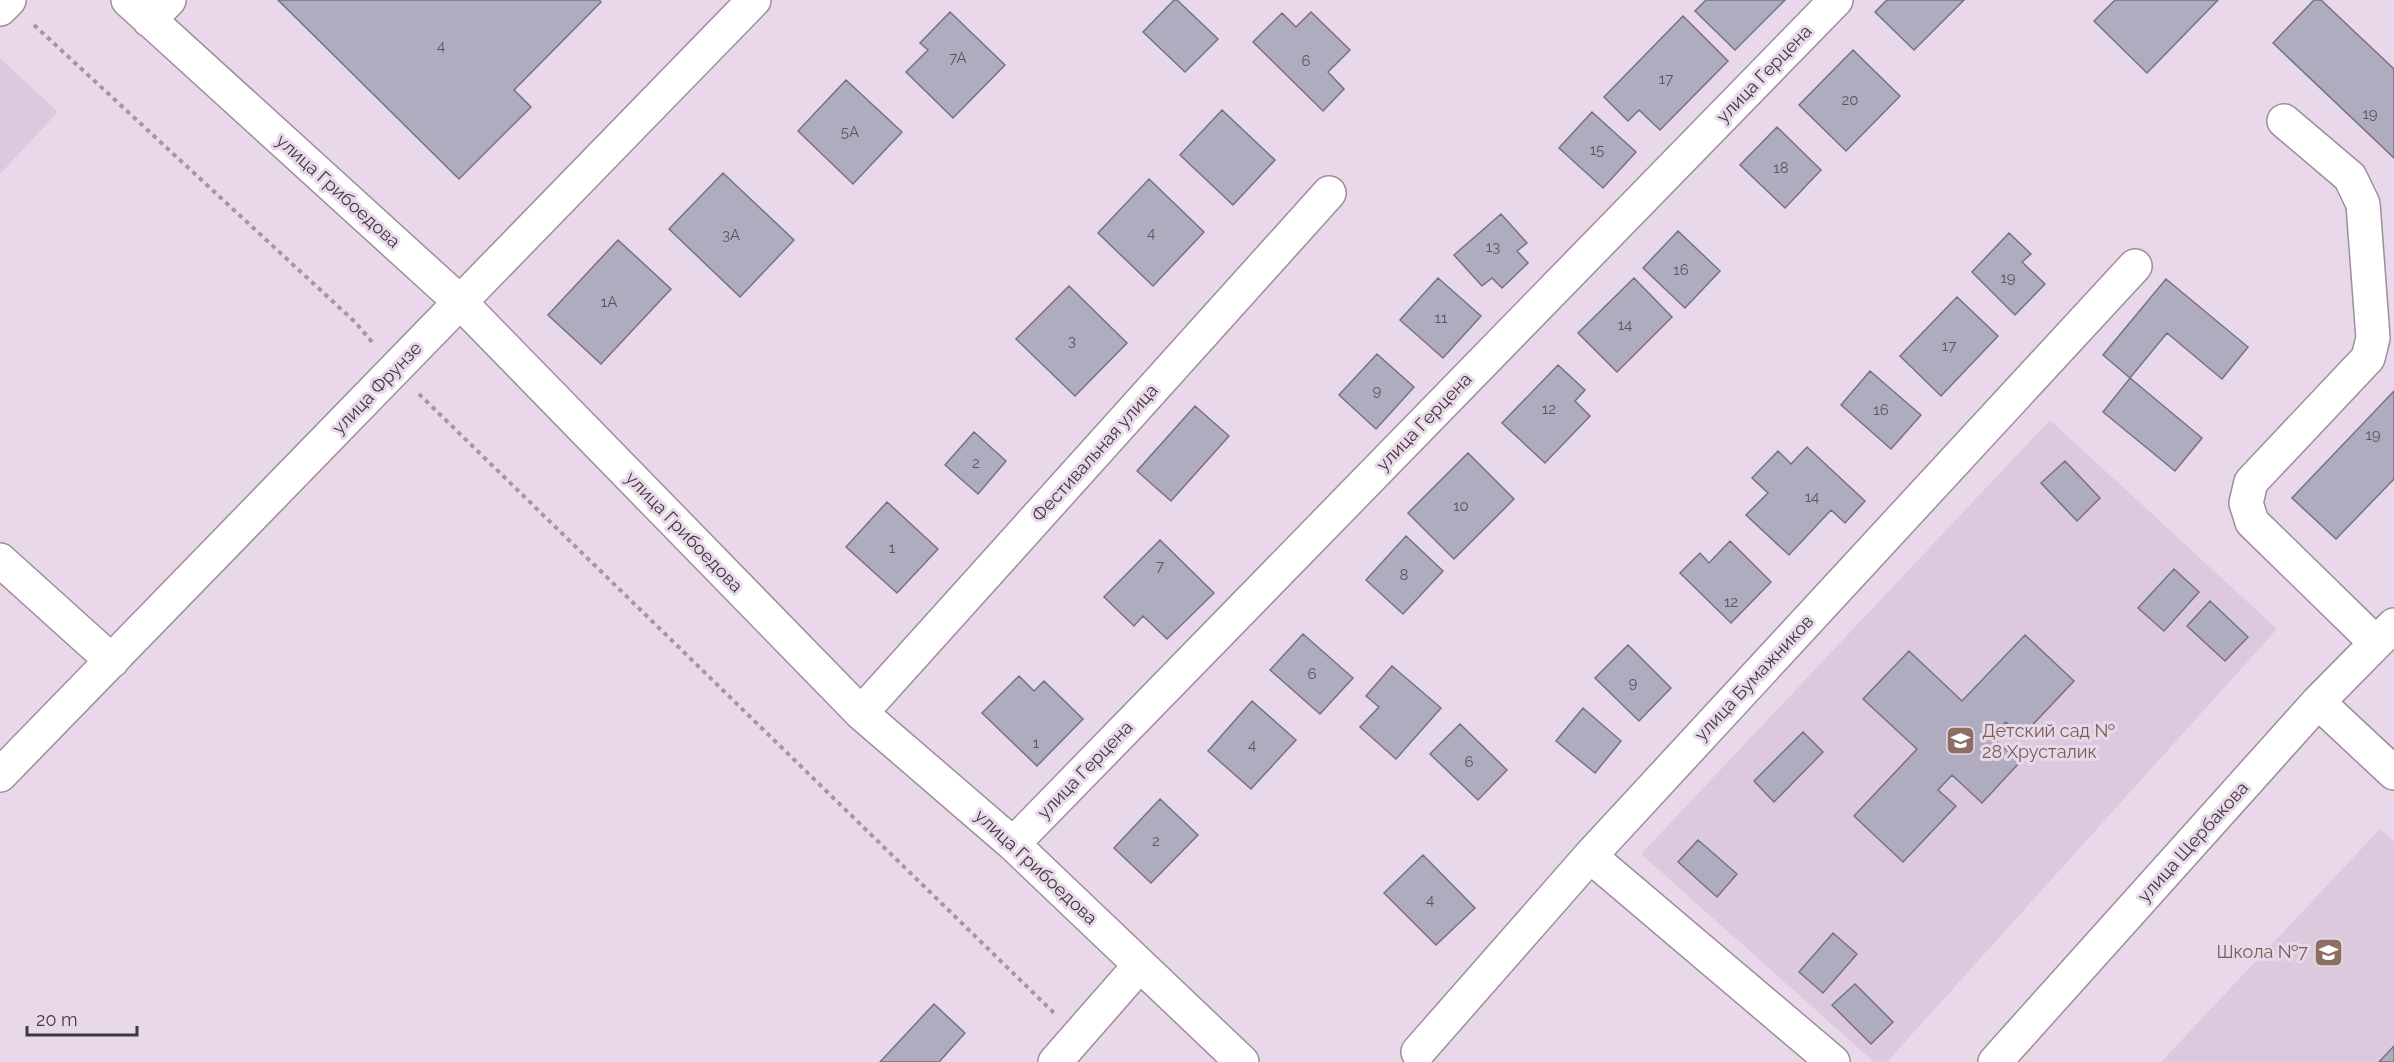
<svg xmlns="http://www.w3.org/2000/svg" width="2394" height="1062" viewBox="0 0 2394 1062" font-family="Raleway,sans-serif">
<style>
.built{fill:#ddc9de}
.building{fill:#afacc0;stroke:#747284;stroke-width:1.5}
.lines{fill:none;stroke-linecap:round;stroke-linejoin:round}
.minor-casing{stroke:#9c8e9d;stroke-width:36}
.path{stroke:#a397a4;stroke-width:4;stroke-dasharray:4.5 4.5;stroke-linecap:butt}
.minor{stroke:#fff;stroke-width:33}
.labels{text-anchor:middle;stroke-width:6;stroke-linejoin:round;paint-order:stroke}
.number-label{font-size:15px;fill:#5a555f}
.street-label{font-size:18px;fill:#3e383f;stroke:#e8d8e9}
.education-label{font-size:18px;fill:#785e54;stroke:#e8d8e9;text-anchor:start}
</style>
<rect width="100%" height="100%" fill="#e8d8e9"/>
<path class="built" d="M0,58L58,112L0,174Z
M2050,420L2277,629L1887,1062H1874L1641,854Z
M2380,829L2394,842V1062H2161Z"/>
<path class="building" d="M278,0H599L601,2L514,90L531,107L459,179Z
M1174,0H1177L1218,39L1185,72L1143,32Z
M1706,0H1785L1735,50L1695,11Z
M1887,0H1964L1914,50L1875,12Z
M2115,0H2218L2147,73L2094,21Z
M2314,0H2321L2394,69V158L2273,43Z
M950,12L1005,65L953,118L906,72L928,50L920,43Z
M1311,12L1350,50L1328,72L1344,89L1323,111L1253,42L1282,13L1296,27Z
M1683,16L1728,61L1660,130L1639,110L1628,121L1604,97Z
M1853,50L1900,96L1846,151L1799,105Z
M846,80L902,132L853,184L798,131Z
M1222,110L1275,160L1233,205L1180,155Z
M1592,112L1636,152L1603,188L1559,148Z
M1777,127L1821,170L1785,208L1740,165Z
M723,173L794,240L740,297L669,229Z
M1149,179L1204,232L1153,286L1098,233Z
M1501,214L1527,243L1517,251L1528,263L1502,288L1492,278L1482,286L1454,255Z
M1678,231L1720,271L1685,308L1643,268Z
M2009,233L2031,254L2022,262L2045,284L2015,315L1972,272Z
M618,240L671,289L601,364L548,315Z
M1438,278L1481,316L1443,358L1400,320Z
M1634,278L1672,317L1617,372L1578,333Z
M2166,279L2248,347L2222,379L2167,333L2130,378L2103,355Z
M1069,286L1127,343L1075,396L1016,339Z
M1957,297L1998,336L1941,396L1900,356Z
M1377,354L1414,387L1376,429L1339,395Z
M1558,365L1585,390L1575,401L1590,416L1545,463L1502,423Z
M1870,371L1921,415L1891,449L1841,405Z
M2130,378L2202,438L2175,471L2103,412Z
M2394,391V479L2336,539L2292,498Z
M1195,406L1229,436L1171,501L1137,471Z
M974,432L1006,461L978,494L945,465Z
M1807,447L1865,501L1845,523L1831,510L1789,555L1746,515L1768,493L1752,478L1778,451L1791,464Z
M1468,453L1514,499L1454,559L1408,513Z
M2065,461L2100,498L2077,521L2041,483Z
M887,502L938,549L897,593L846,547Z
M1406,536L1443,571L1403,614L1366,580Z
M1160,540L1214,593L1167,639L1143,616L1134,626L1104,597Z
M1730,541L1771,582L1731,623L1680,573L1700,553L1709,563Z
M2174,569L2199,592L2164,631L2138,608Z
M2210,601L2248,637L2225,661L2187,626Z
M1303,634L1353,678L1320,714L1270,670Z
M2025,635L2074,681L2021,737L2006,722L1992,737L2020,762L1982,803L1952,775L1938,790L1956,806L1903,862L1854,816L1917,749L1863,699L1909,651L1962,701Z
M1628,645L1671,688L1639,721L1595,678Z
M1392,666L1441,708L1396,759L1360,727L1379,707L1366,696Z
M1019,676L1034,691L1044,681L1083,719L1037,766L982,713Z
M1252,701L1296,740L1251,789L1208,751Z
M1583,708L1621,741L1595,773L1556,741Z
M1460,724L1507,770L1478,800L1430,754Z
M1803,732L1823,752L1774,802L1754,781Z
M1160,799L1198,835L1151,883L1114,848Z
M1698,840L1737,874L1717,897L1678,862Z
M1423,855L1475,908L1436,945L1384,893Z
M1833,933L1857,954L1823,993L1799,972Z
M1855,984L1893,1022L1871,1044L1832,1005Z
M934,1004L965,1033L939,1062H880Z
M2394,1046V1062H2379Z"/>
<g class="lines">
<defs>
<path id="minor" d="M128,0L460,302L861,713L1013,844L1242,1062
M0,9L9,0
M149,20L169,0
M2284,121L2350,177L2363,204L2373,338L2368,358L2251,482L2246,503L2252,522L2376,643
M0,560L112,661
M2318,702L2394,773
M861,713L1329,193
M0,775L754,0
M1013,844L1836,0
M1418,1052L1590,856
M1055,1062L1140,965
M1833,1062L1590,856L2135,266
M1995,1062L2318,702L2394,625"/>
</defs>
<use href="#minor" class="minor-casing"/>
<path class="path" d="M34,25L355,322L372,342
M419,394L1054,1013"/>
<use href="#minor" class="minor"/>
</g>
<defs>
<symbol id="school-square" viewBox="-11 -11 22 22"><rect x="-9" y="-9" width="18" height="18" rx="4" fill="#8d6e63" stroke="#e8d8e9"/><path d="M0-5L7-2L0 1L-7-2ZM-4 1L0 2.5L4 1V4Q0 6-4 4Z" fill="#fff"/></symbol>
</defs>
<g fill-rule="evenodd">
<use href="#school-square" x="1944" y="724" width="33" height="33"/>
<use href="#school-square" x="2312" y="936" width="33" height="33"/>
</g>
<g class="labels">
<g class="number-label">
<text x="441" y="51">4</text>
<text x="958" y="63">7А</text>
<text x="1306" y="66">6</text>
<text x="1666" y="84">17</text>
<text x="1850" y="105">20</text>
<text x="2370" y="119">19</text>
<text x="850" y="137">5А</text>
<text x="1597" y="155">15</text>
<text x="1781" y="173">18</text>
<text x="1151" y="238">4</text>
<text x="731" y="240">3А</text>
<text x="1493" y="252">13</text>
<text x="1681" y="275">16</text>
<text x="2008" y="283">19</text>
<text x="609" y="307">1А</text>
<text x="1441" y="323">11</text>
<text x="1625" y="330">14</text>
<text x="1072" y="346">3</text>
<text x="1949" y="351">17</text>
<text x="1377" y="396">9</text>
<text x="1549" y="414">12</text>
<text x="1881" y="415">16</text>
<text x="2373" y="440">19</text>
<text x="976" y="468">2</text>
<text x="1812" y="502">14</text>
<text x="1461" y="511">10</text>
<text x="892" y="553">1</text>
<text x="1160" y="571">7</text>
<text x="1404" y="580">8</text>
<text x="1731" y="607">12</text>
<text x="1312" y="679">6</text>
<text x="1633" y="688">9</text>
<text x="1036" y="748">1</text>
<text x="1252" y="750">4</text>
<text x="1469" y="767">6</text>
<text x="1156" y="846">2</text>
<text x="1430" y="905">4</text>
</g>
<g class="street-label">
<text transform="translate(1764 74) rotate(-46)" y="6">улица Герцена</text>
<text transform="translate(338 191) rotate(42)" y="6">улица Грибоедова</text>
<text transform="translate(377 388) rotate(-46)" y="6">улица Фрунзе</text>
<text transform="translate(1424 422) rotate(-46)" y="6">улица Герцена</text>
<text transform="translate(1095 453) rotate(-48)" y="6">Фестивальная улица</text>
<text transform="translate(684 532) rotate(46)" y="6">улица Грибоедова</text>
<text transform="translate(1754 678) rotate(-47)" y="6">улица Бумажников</text>
<text transform="translate(1085 770) rotate(-46)" y="6">улица Герцена</text>
<text transform="translate(2193 842) rotate(-48)" y="6">улица Щербакова</text>
<text transform="translate(1036 867) rotate(43)" y="6">улица Грибоедова</text>
</g>
<g class="education-label">
<text x="1982" y="737">Детский сад №<tspan x="1982" dy="21">28 Хрусталик</tspan></text>
<text x="2308" y="958" text-anchor="end">Школа №7</text>
</g>
</g>
<path d="M27 1026v9h110v-9" fill="none" stroke="#3e383f" stroke-width="3"/>
<text x="36" y="1026" font-size="18" fill="#3e383f" stroke="#e8d8e9" stroke-width="4.5" paint-order="stroke">20 m</text>
</svg>
